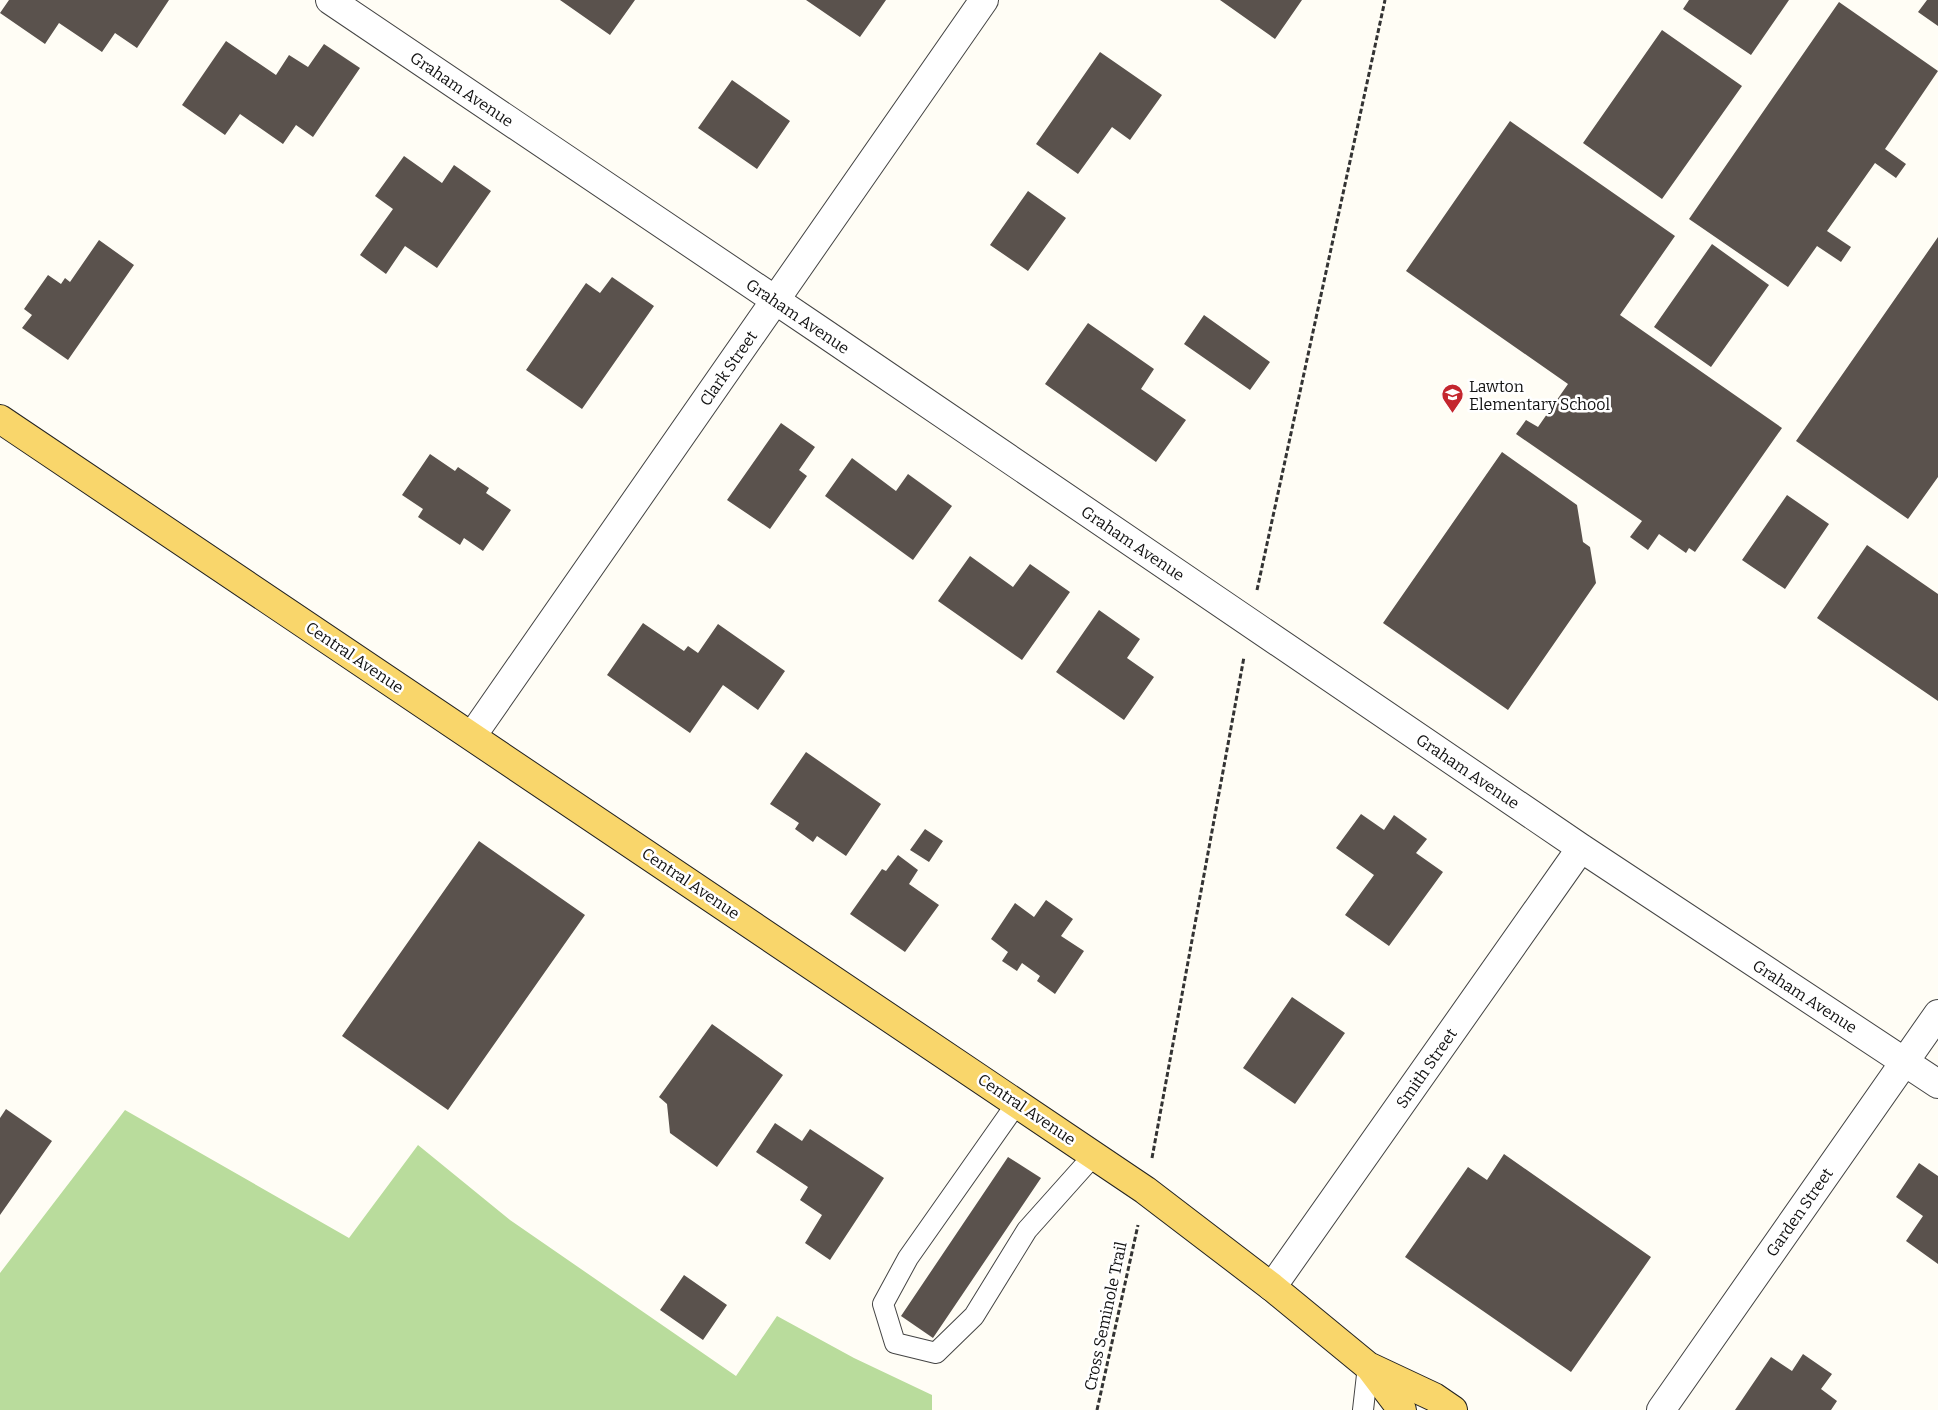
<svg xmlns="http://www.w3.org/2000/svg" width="1938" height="1410" viewBox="0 0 1938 1410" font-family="Bitter,serif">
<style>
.forest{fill:#b9dc9c}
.building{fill:#5a524d}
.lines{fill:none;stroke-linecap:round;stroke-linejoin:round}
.lane-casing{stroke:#444;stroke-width:22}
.street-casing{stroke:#444;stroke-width:30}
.primary-casing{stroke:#222;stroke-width:30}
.path{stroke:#333;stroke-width:3;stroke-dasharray:5 2.5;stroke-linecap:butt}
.lane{stroke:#fff;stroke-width:20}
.street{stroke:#fff;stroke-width:28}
.primary{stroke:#f9d66b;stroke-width:28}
.labels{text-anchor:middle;stroke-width:5;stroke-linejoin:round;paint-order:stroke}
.street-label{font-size:16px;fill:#111;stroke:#fff}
.poi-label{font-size:16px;fill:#111;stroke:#fff;text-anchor:start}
</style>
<rect width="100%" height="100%" fill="#fffdf5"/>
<path class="forest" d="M125,1110L349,1238L418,1145L510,1220L736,1376L777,1316L854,1358L932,1395V1410H0V1273Z"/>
<path class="building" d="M9,0H169L137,48L115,33L102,52L59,23L45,44L0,13Z
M560,0H635L610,35Z
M806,0H886L860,37Z
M1220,0H1302L1275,39Z
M1689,0H1789L1751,55L1683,9Z
M1927,0H1938V26L1918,12Z
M1839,2L1938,71L1885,149L1906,164L1896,178L1875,163L1827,231L1851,247L1841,262L1817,246L1788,287L1689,219Z
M1662,30L1742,86L1662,199L1583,143Z
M226,41L276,75L289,55L308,67L324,44L360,68L313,137L296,125L283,144L240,114L225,135L182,105Z
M1100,52L1162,95L1130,140L1112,127L1078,174L1036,144Z
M732,80L790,121L757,169L698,128Z
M1510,121L1675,236L1620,315L1782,428L1695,552L1689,548L1686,553L1659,534L1648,550L1630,537L1642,521L1516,434L1526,420L1538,427L1568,384L1406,271Z
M404,156L442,183L454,165L491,191L437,268L405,246L386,274L360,255L393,209L375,196Z
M1028,191L1066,218L1028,271L990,245Z
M1938,237V477L1908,519L1796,441Z
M99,240L134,265L68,360L22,328L32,315L24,309L48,275L61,284L65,278L70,282Z
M1712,244L1769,285L1711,367L1654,327Z
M612,277L654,306L582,409L526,370L586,283L600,293Z
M1204,315L1270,362L1250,390L1184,344Z
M1088,323L1154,369L1141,389L1186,420L1156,462L1045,384Z
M781,423L815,447L799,470L807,476L770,529L727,500Z
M1502,452L1577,505L1583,542L1590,547L1596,583L1508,710L1383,623Z
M430,454L455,471L458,467L489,488L486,493L511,510L483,551L464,538L460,545L418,517L423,509L402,495Z
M852,458L896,491L908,474L952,506L913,560L825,496Z
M1787,495L1829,524L1785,589L1742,560Z
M1867,545L1938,594V701L1817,618Z
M970,556L1013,587L1030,564L1070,592L1022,660L938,601Z
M1099,610L1140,639L1127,658L1154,677L1124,720L1056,672Z
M643,623L684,651L688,646L698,653L718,624L785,671L758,710L723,685L690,733L607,675Z
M806,752L881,804L846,856L817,836L813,842L795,829L799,823L770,804Z
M1361,814L1384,830L1394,815L1427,839L1416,853L1443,872L1389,946L1345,915L1374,875L1336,848Z
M925,829L943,841L929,862L910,850Z
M479,841L585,915L448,1110L342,1036Z
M898,855L918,870L909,884L939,905L905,952L850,914L882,869L886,871Z
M1046,900L1073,919L1061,936L1084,951L1055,994L1037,981L1040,976L1022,963L1017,971L1002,961L1008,952L991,939L1015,903L1034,917Z
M1292,997L1345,1033L1295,1104L1243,1068Z
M712,1024L783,1075L717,1167L670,1133L667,1104L659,1097Z
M6,1109L52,1141L0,1215V1118Z
M775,1123L802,1141L810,1129L884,1178L830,1260L805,1243L822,1215L800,1200L808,1187L756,1152Z
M1504,1154L1651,1257L1571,1372L1405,1257L1468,1167L1487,1180Z
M1008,1157L1041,1178L933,1338L901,1316Z
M1919,1163L1938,1176V1264L1906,1241L1923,1216L1896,1197Z
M684,1275L727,1305L703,1340L660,1310Z
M1803,1354L1832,1374L1821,1389L1837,1401L1831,1410H1735L1771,1357L1792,1371Z"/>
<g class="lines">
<defs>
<path id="lane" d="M1017,1103L908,1258L883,1304L895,1343L936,1353L974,1316L1027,1230L1094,1155
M1363,1410L1368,1366"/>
<path id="street" d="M330,0L824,333L1581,848L1938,1084
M472,736L984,0
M1272,1287L1581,848
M1661,1410L1938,1014"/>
<path id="primary" d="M0,419L1145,1190L1272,1287L1368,1366L1434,1397L1453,1410
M1371,1369L1402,1410"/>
</defs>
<use href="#lane" class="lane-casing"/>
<use href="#street" class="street-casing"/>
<use href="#primary" class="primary-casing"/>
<path class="path" d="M1257,590L1385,0
M1152,1158L1244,657
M1097,1410L1138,1225"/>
<use href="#lane" class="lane"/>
<use href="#street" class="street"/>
<use href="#primary" class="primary"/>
</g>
<defs>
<symbol id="school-pin" viewBox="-11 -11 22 30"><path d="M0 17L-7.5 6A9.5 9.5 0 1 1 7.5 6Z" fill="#c4262e" stroke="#fff"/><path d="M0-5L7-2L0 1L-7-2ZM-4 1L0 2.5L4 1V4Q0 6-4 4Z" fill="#fff"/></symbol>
</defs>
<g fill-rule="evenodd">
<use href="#school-pin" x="1440" y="382" width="25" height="34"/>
</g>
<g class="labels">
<g class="street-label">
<text transform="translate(462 89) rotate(34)" y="6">Graham Avenue</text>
<text transform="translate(798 316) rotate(34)" y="6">Graham Avenue</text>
<text transform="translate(728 368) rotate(-55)" y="6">Clark Street</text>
<text transform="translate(1133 543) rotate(34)" y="6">Graham Avenue</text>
<text transform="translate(355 657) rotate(34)" y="6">Central Avenue</text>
<text transform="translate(1468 771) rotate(34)" y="6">Graham Avenue</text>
<text transform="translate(691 883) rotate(34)" y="6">Central Avenue</text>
<text transform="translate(1805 996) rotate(33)" y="6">Graham Avenue</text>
<text transform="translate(1426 1068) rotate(-55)" y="6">Smith Street</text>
<text transform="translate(1027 1109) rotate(34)" y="6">Central Avenue</text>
<text transform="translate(1799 1212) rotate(-55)" y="6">Garden Street</text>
<text transform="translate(1105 1316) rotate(-78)" y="6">Cross Seminole Trail</text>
</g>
<g class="poi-label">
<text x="1469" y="392">Lawton<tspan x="1469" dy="18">Elementary School</tspan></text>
</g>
</g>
</svg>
